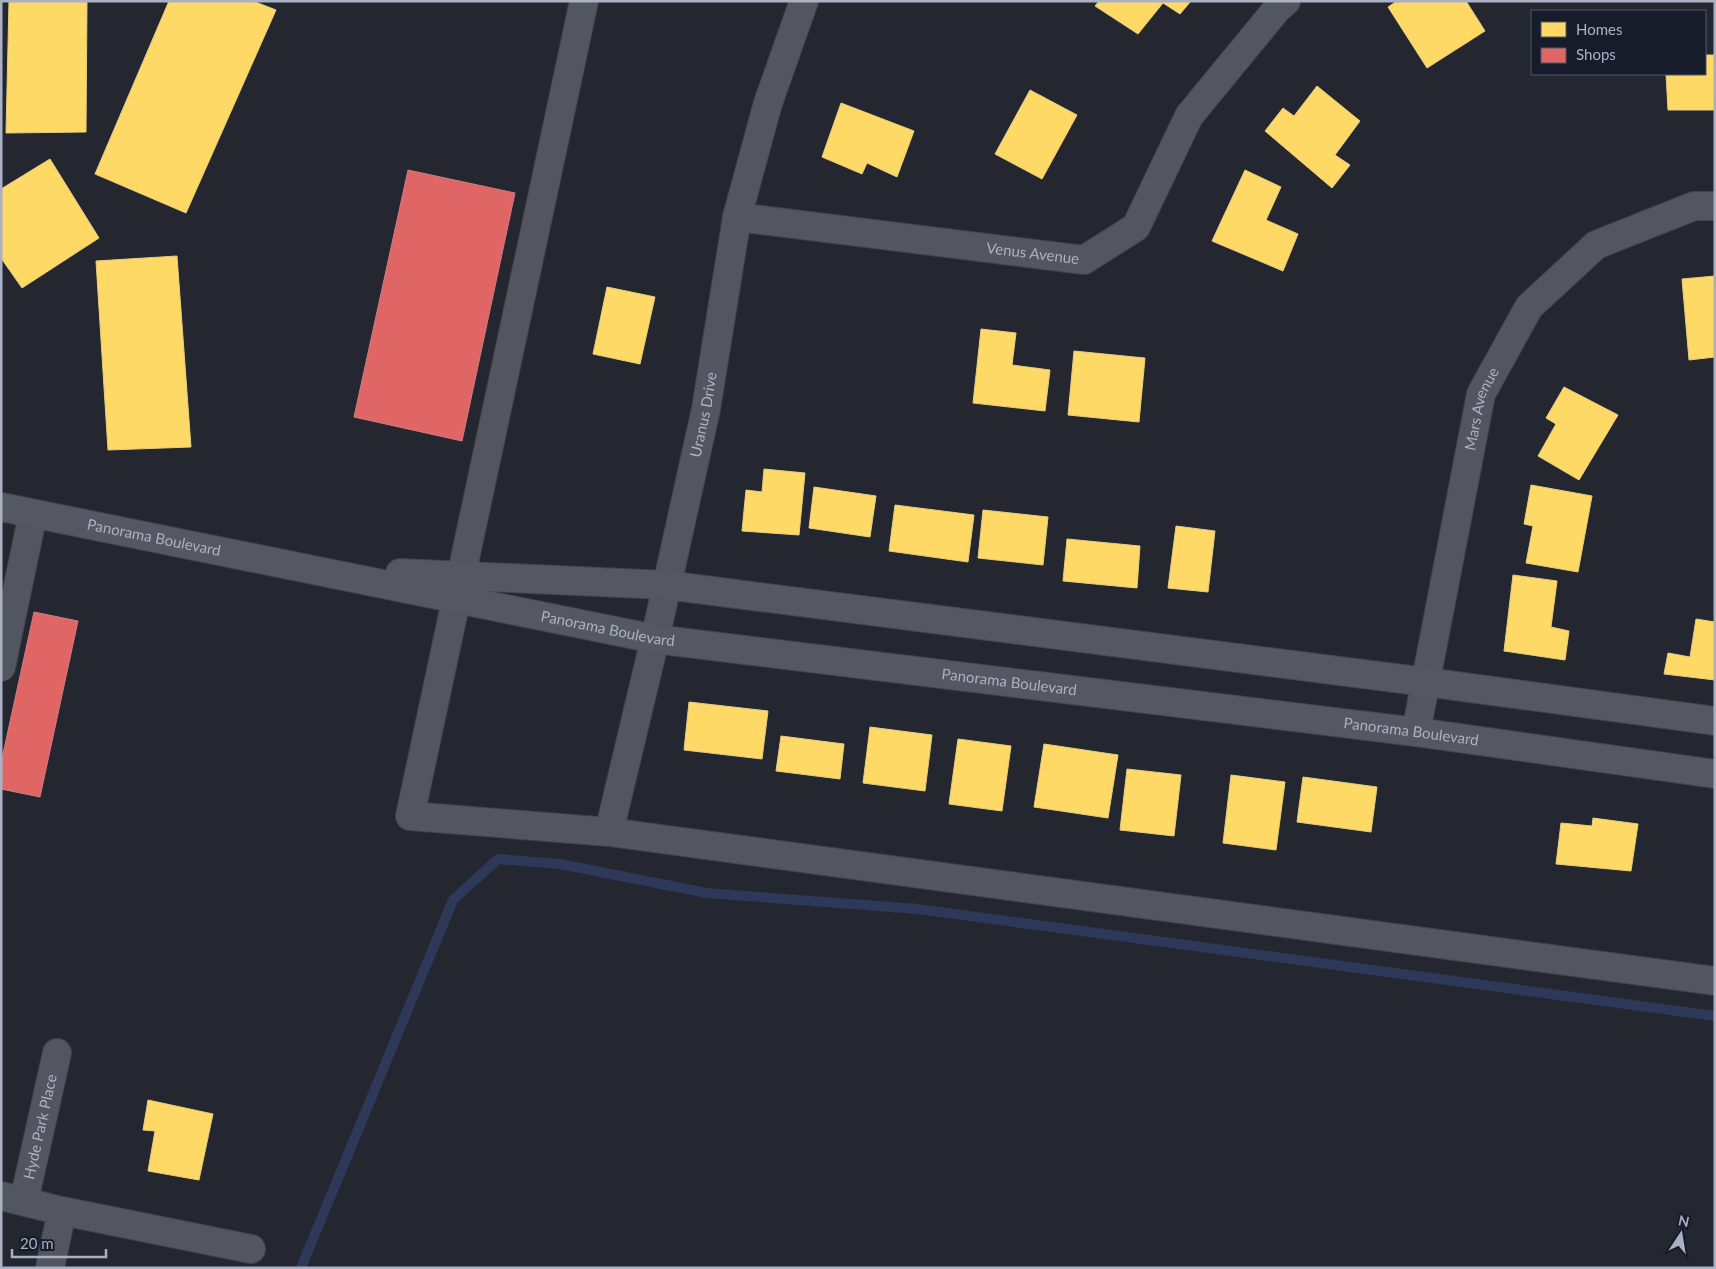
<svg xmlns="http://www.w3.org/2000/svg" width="1716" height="1269" viewBox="0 0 1716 1269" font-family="Lato,sans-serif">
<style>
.homes{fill:#ffd966;stroke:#e6cd82}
.shops{fill:#e06666;stroke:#d07c82}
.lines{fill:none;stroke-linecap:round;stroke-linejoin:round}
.stream{stroke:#2e3858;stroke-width:10}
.minor-casing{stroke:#40424a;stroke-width:30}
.major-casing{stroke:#41444d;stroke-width:30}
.minor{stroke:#535660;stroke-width:28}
.major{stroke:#555862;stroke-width:28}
.labels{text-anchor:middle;stroke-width:5;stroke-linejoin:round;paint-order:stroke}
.street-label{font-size:15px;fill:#abb1c4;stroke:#171c2b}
</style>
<rect width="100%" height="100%" fill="#242730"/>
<path class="homes" d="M9,1H87L86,132L6,133Z
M169,1H253L276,10L186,213L95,174Z
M1099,1H1191L1180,14L1163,3L1138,34L1095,6Z
M1397,1H1466L1485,31L1427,68L1388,7Z
M1705,55H1715V110H1668L1666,74H1705Z
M1317,86L1360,121L1335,155L1350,165L1332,188L1265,131L1283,108L1294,116Z
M1030,90L1077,115L1042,179L995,154Z
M841,103L914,131L897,177L867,163L862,174L822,157Z
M50,159L99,238L22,288L1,258V189Z
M1245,170L1281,187L1266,220L1298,234L1283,271L1212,241Z
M177,256L191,447L108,450L96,261Z
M1715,276V357L1689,360L1682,279Z
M607,287L655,297L640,364L593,354Z
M981,329L1016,333L1012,365L1050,370L1045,411L973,403Z
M1074,351L1145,358L1139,422L1068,415Z
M1564,387L1618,415L1579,480L1538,456L1556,424L1546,418Z
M764,469L805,473L799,535L742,531L746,490L762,492Z
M1531,485L1592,496L1578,572L1526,563L1533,526L1524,524Z
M814,487L876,496L870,537L809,528Z
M895,505L974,515L968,562L889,551Z
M983,510L1048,517L1043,565L978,558Z
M1176,526L1215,531L1208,592L1168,588Z
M1067,539L1140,546L1137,588L1063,581Z
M1513,575L1557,581L1551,627L1569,631L1565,660L1504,651Z
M1696,619L1715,622V680L1664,674L1668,653L1690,657Z
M689,702L768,711L762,759L684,750Z
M870,727L932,735L925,791L863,783Z
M781,736L844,744L840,779L776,771Z
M958,739L1011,746L1002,811L949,804Z
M1044,744L1118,755L1108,818L1034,807Z
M1127,769L1181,775L1174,836L1120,830Z
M1231,775L1285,782L1276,850L1223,843Z
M1303,777L1377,787L1371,832L1297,822Z
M1593,818L1638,824L1631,871L1556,864L1561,823L1592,826Z
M148,1100L213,1114L199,1180L148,1171L155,1131L143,1130Z"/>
<path class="shops" d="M408,170L515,193L462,441L354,417Z
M34,612L78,621L40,797L1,789V763Z"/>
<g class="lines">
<path class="stream" d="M301,1268L453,900L498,859L560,864L707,893L918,909L1715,1016"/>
<defs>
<g id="minor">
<path d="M584,1L410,816L609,832L1715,981"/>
<path id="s1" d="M737,217L1084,260L1136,227L1189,116L1277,9L1286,1"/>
<path d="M1,667L33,514"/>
<path id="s2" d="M1416,732L1481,394L1529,307L1596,245L1694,206H1715"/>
<path id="s3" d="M609,832L655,639L706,409L737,217L768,103L804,1"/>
<path d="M1,1196L62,1211L251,1249"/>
<path id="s4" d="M24,1201L57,1053"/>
<path d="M50,1268L62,1211"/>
</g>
<g id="major">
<path id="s5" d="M1,507L655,639L1416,732L1715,774"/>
<path d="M400,573L666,585L1426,682L1715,721"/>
</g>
</defs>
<use href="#minor" class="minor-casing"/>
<use href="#major" class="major-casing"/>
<use href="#minor" class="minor"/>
<use href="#major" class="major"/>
</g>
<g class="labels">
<g class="street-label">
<text dy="5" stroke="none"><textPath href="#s1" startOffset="298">Venus Avenue</textPath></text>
<text dy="5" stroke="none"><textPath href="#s2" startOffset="330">Mars Avenue</textPath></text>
<text dy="5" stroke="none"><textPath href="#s3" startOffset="428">Uranus Drive</textPath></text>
<text dy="5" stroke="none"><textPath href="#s5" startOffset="156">Panorama Boulevard</textPath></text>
<text dy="5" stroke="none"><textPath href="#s5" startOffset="619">Panorama Boulevard</textPath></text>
<text dy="5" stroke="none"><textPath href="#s5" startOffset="1024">Panorama Boulevard</textPath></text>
<text dy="5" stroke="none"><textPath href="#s5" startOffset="1429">Panorama Boulevard</textPath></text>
<text dy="5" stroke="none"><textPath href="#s4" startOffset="76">Hyde Park Place</textPath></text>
</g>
</g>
<rect width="1716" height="1269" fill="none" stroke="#abb1c4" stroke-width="5"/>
<rect x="1531" y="10" width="175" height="65" fill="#171c2b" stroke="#525868"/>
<rect x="1541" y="22" width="25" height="15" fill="#ffd966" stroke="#525868"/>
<text x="1576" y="35" font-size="15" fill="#abb1c4">Homes</text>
<rect x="1541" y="48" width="25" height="15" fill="#e06666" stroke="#525868"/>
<text x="1576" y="60" font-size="15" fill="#abb1c4">Shops</text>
<g transform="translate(1681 1234) rotate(12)" stroke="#171c2b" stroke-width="4" paint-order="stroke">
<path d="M0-4L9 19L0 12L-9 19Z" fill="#abb1c4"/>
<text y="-8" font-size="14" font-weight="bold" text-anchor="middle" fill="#abb1c4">N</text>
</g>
<path d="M12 1249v8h94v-8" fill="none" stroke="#abb1c4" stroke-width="2.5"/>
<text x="20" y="1249" font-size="15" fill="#abb1c4" stroke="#171c2b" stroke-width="4" paint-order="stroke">20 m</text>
</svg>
